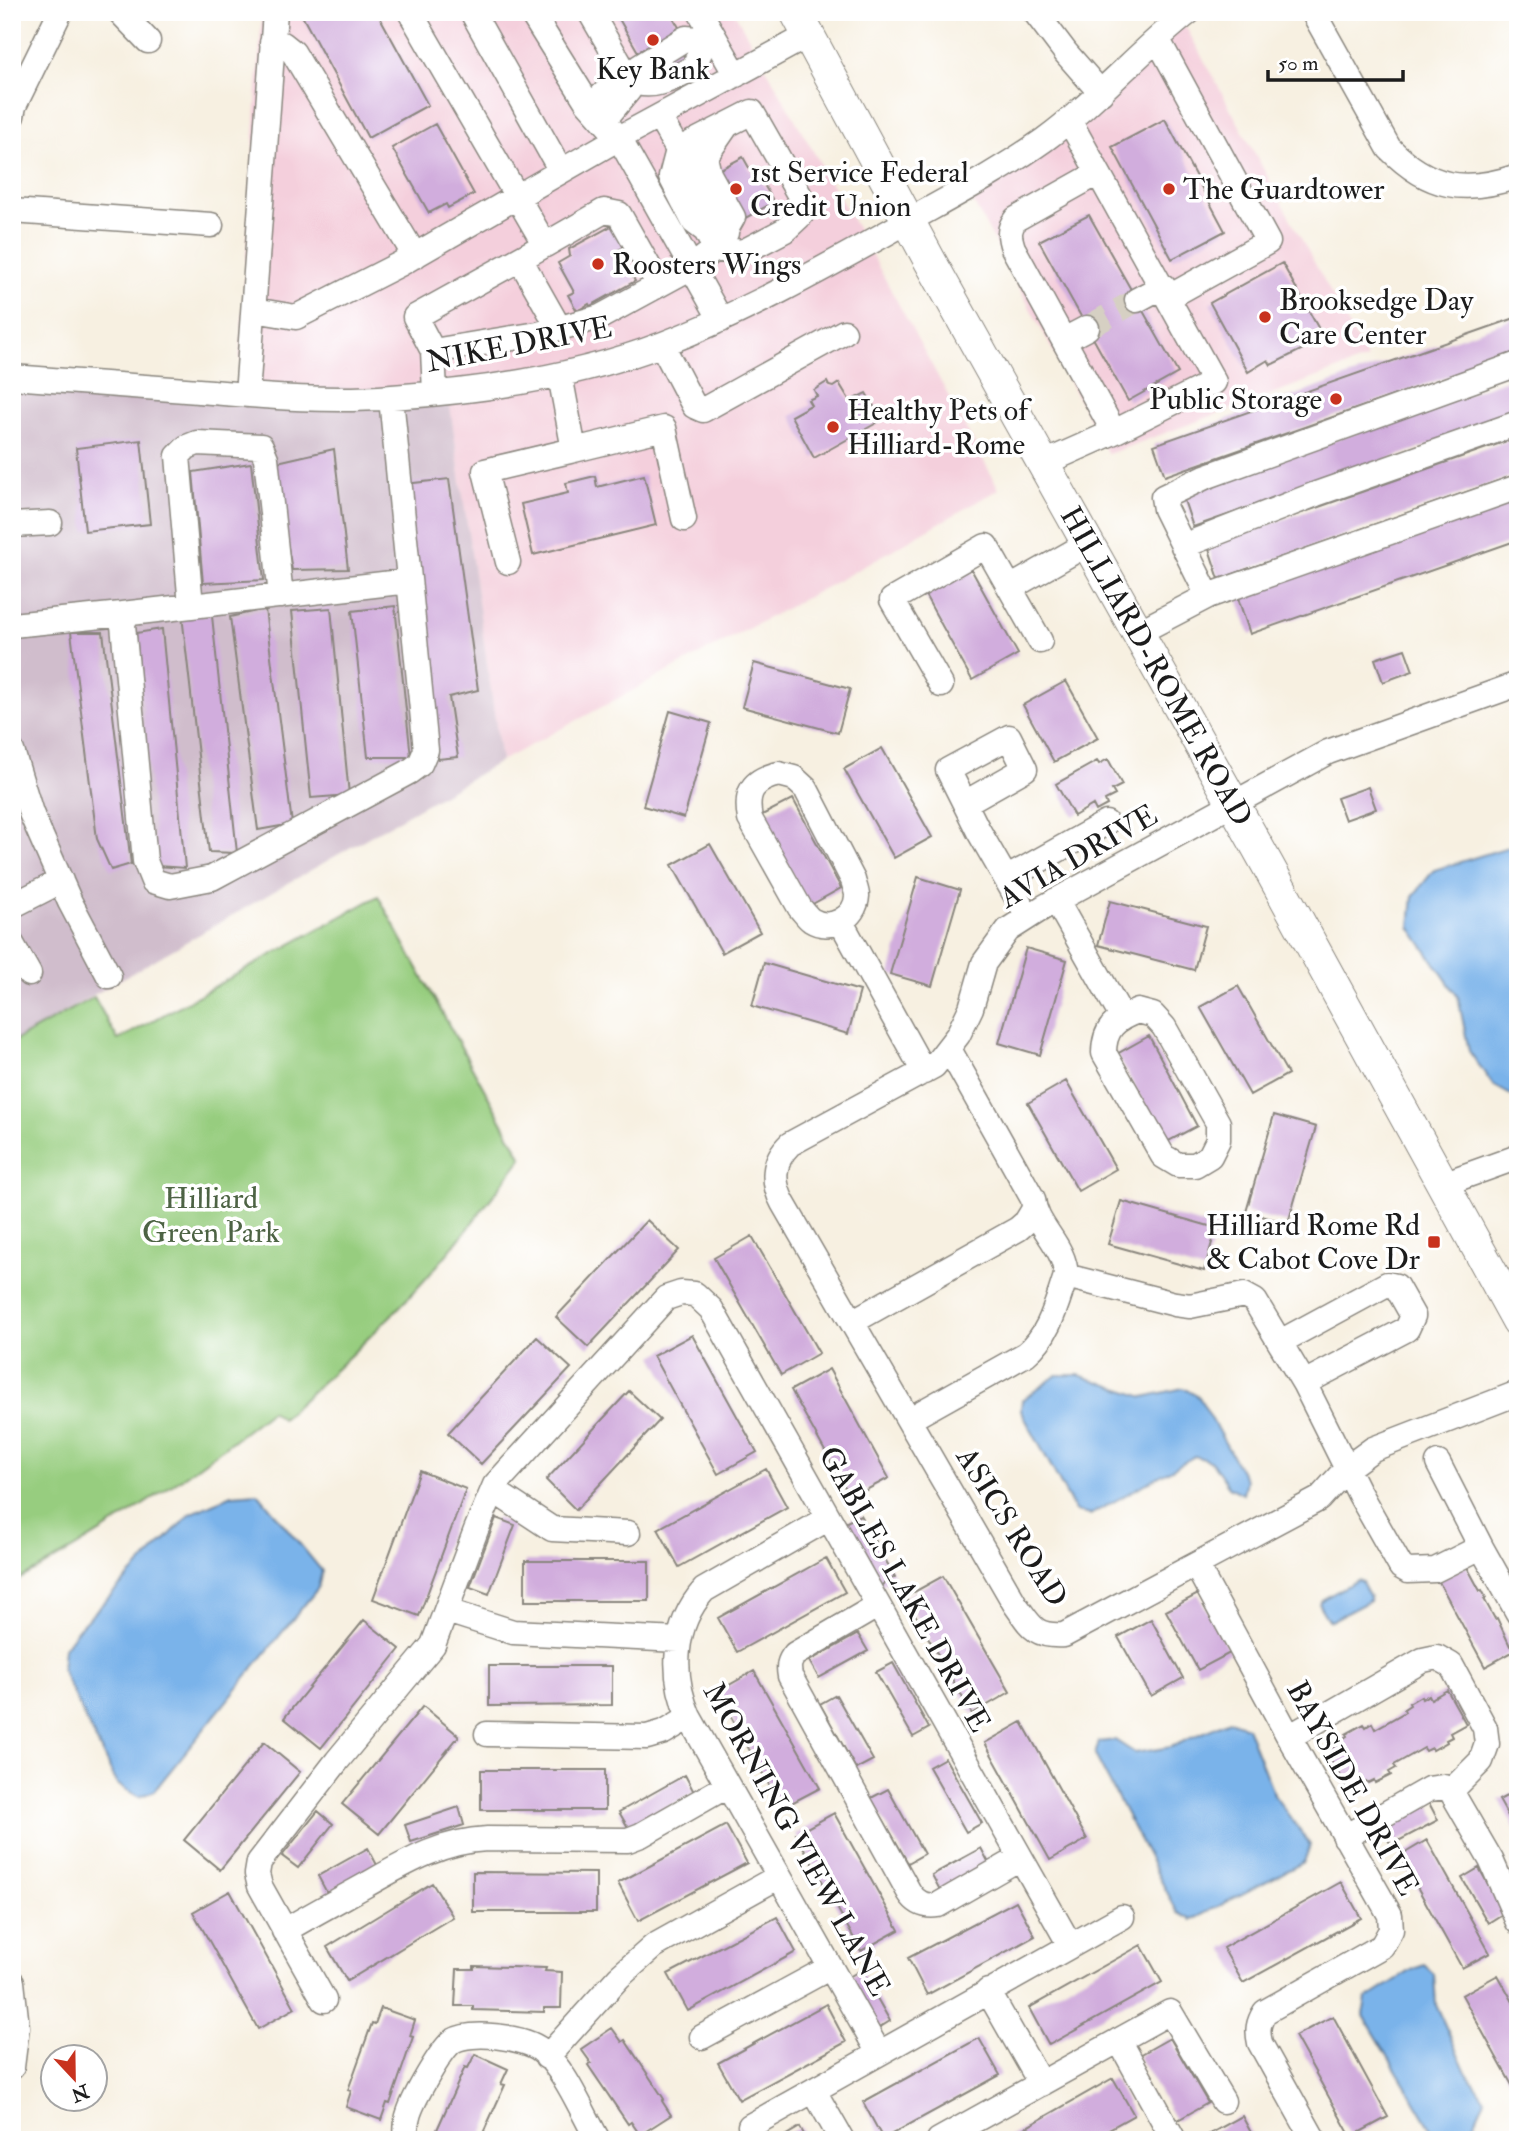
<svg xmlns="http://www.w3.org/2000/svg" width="1530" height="2152" viewBox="0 0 1530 2152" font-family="'IM FELL Double Pica',serif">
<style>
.built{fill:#f4cfdc}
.industrial{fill:#d0bdcc}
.green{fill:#97cd7f;stroke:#5a744e;stroke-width:2}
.water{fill:#7ab3ea;stroke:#4b6883;stroke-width:2}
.building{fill:#d1addd}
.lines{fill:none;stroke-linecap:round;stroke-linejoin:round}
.minor-tunnel{stroke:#d6d0c3;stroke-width:24;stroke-dasharray:24 12;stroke-linecap:butt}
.minor-casing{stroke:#8a867e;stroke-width:27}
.major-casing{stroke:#8a867e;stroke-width:34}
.minor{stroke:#fff;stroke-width:24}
.major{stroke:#fff;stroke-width:32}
.poi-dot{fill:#c8321e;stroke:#fff;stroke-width:2.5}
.labels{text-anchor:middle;stroke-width:7;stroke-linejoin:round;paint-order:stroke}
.poi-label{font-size:30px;fill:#1c1c1c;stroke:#fff;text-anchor:start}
.street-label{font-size:30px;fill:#1c1c1c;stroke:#fff}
.park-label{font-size:30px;fill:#4d6344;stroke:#fff}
</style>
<rect width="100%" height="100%" fill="#fff"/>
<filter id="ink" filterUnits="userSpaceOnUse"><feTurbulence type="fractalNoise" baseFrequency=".0143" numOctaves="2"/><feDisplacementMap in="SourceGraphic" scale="14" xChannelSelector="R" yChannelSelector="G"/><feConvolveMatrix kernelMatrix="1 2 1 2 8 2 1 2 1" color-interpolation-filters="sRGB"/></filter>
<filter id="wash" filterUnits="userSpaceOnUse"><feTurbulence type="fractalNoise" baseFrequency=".00686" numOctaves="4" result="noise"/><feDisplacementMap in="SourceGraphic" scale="28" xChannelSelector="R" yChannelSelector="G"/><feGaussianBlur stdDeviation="1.57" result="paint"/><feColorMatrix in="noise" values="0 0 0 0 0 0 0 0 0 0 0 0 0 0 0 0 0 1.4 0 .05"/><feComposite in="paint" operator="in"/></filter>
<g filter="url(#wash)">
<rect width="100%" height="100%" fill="#f7f0e1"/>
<path class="built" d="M262,12H734L866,244L999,489L843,578L501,761L448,392L247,395L240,355Z
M1181,18L1367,359L1108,454L967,190Z"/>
<path class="industrial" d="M12,377L448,392L501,761L12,1042Z"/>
<path class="green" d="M378,896L522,1158C486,1204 451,1253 410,1296C369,1339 326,1379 282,1419L271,1411C189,1476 105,1535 12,1583V1042L94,997L118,1040Z"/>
<path class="water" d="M1518,844V1099L1493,1085L1469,1051L1458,997L1410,927L1413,896L1434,870Z
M1057,1375H1079L1144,1397L1183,1388L1199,1397L1246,1480L1243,1494L1229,1487L1212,1462L1195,1456L1090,1515L1076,1512L1021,1411L1022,1400Z
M258,1493L322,1571L318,1588L154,1791L139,1797L117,1784L62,1670L64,1648L78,1629L190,1514L232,1495Z
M1357,1580L1362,1582L1370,1597L1369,1601L1331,1621L1328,1620L1319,1605L1320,1601Z
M1229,1721L1247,1727L1274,1795L1310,1845L1304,1862L1192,1920L1178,1913L1095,1755L1099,1742L1115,1740L1135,1753L1171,1747Z
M1424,1965L1434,1974L1436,2005L1466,2072L1485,2099L1474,2124L1447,2137L1435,2135L1363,2014L1366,1999L1412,1970Z"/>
<g id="blocks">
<path class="building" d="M300,12H377L428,105L368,138Z
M615,12H670L680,29L671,34L690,67L670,78L655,51L652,53L649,46L638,52Z
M1165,119L1225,231L1172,259L1112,147Z
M435,124L474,194L448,208L446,204L429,213L392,148Z
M743,157L752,173L756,171L774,202L738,222L713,173Z
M1089,215L1178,373L1128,401L1039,241Z
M613,225L625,247L618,250L635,281L590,306L589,304L577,311L568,295L574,292L558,263L570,256L569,249Z
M1282,263L1320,331L1302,342L1305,348L1271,365L1268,360L1248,372L1210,303Z
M1518,317V352L1165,476L1154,445Z
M1518,376V414L1193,527L1182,494Z
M827,382L829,386L833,387L839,383L850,401L866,393L882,420L814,458L791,416L811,405L808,400L817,396L814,390Z
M1518,437V474L1219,579L1208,546Z
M141,440L150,524L85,531L76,448Z
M334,449L348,569L292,570L273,463Z
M251,463L264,580L203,583L193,472Z
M644,475L656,525L533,555L521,504L568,493L566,483L595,476L597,487Z
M449,479L478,690L449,697L458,757L438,759L405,484Z
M1518,497V540L1250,634L1237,595Z
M971,569L1018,654L972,680L925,595Z
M395,606L411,757H368L352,611Z
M331,608L349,795L311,798L292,611Z
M265,609L292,824L258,830L230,617Z
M182,615L212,616L237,853L209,852Z
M162,629L185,868L157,866L136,633Z
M71,632H103L131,864L111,870L97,839Z
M1405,649L1413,671L1383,682L1375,659Z
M754,663L850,689L838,733L742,707Z
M1066,681L1098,738L1054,762L1023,705Z
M670,711L711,723L684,818L643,806Z
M882,748L932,837L894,858L844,769Z
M1108,759L1122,785L1112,790L1115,795L1105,800L1107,805L1096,811L1093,805L1074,816L1056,784L1097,761L1099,764Z
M1368,787L1376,809L1345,820L1337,798Z
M793,799L841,888L809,906L760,816Z
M710,844L760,932L722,953L672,865Z
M918,877L960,890L932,986L890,974Z
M1110,901L1206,926L1194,970L1098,945Z
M1026,948L1067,960L1040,1055L999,1043Z
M764,963L860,991L848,1034L752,1006Z
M1238,986L1288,1074L1250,1095L1200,1007Z
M1149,1036L1197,1126L1165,1143L1117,1054Z
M1066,1081L1116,1169L1078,1191L1028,1103Z
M1274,1115L1316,1127L1288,1223L1246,1212Z
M1121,1201L1216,1228L1204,1271L1108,1244Z
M647,1220L679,1250L588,1347L556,1317Z
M752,1236L819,1353L781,1375L714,1258Z
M692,1335L757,1452L718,1474L653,1356Z
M537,1337L571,1368L481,1464L448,1433Z
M829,1369L889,1478L851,1498L791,1390Z
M629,1391L660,1420L576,1510L546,1480Z
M766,1469L787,1507L679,1567L658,1529Z
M420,1471L466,1489L419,1616L373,1599Z
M860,1515L895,1577L878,1587L843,1524Z
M496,1518L515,1525L489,1594L470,1587Z
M826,1558L845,1592L737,1652L718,1618Z
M525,1561H649V1601H525Z
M1466,1565L1480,1591L1482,1590L1486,1598L1484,1599L1495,1619L1497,1618L1510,1646L1513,1645L1516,1650L1485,1667L1438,1580Z
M943,1576L1010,1692L972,1714L905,1597Z
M1198,1594L1230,1653L1198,1670L1166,1611Z
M1151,1619L1183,1678L1151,1696L1118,1637Z
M364,1620L400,1649L321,1748L284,1718Z
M858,1634L868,1651L819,1678L809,1661Z
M893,1663L929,1728L913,1737L876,1672Z
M489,1666H612V1705L489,1706Z
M754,1671L820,1788L782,1808L717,1692Z
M1447,1690L1466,1724L1450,1733L1452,1737L1446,1740L1447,1742L1433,1750L1432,1748L1426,1751L1424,1748L1394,1765L1396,1768L1389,1772L1391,1775L1375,1783L1374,1780L1368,1783L1366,1781L1348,1791L1326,1751L1342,1742L1341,1740L1347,1736L1346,1734L1364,1724L1366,1727L1372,1723L1375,1729L1405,1712L1404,1709L1410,1705L1409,1703L1421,1696L1422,1699L1429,1695L1431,1699Z
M836,1695L873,1760L856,1769L820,1704Z
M423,1706L459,1736L379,1834L342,1804Z
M1022,1722L1087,1839L1050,1860L985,1743Z
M264,1742L300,1772L220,1870L184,1840Z
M945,1758L982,1823L966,1832L929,1767Z
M481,1770H605V1810H481Z
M685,1775L694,1792L629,1829L619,1812Z
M888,1789L924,1854L908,1863L871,1798Z
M1518,1790V1834L1499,1800Z
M1429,1803L1438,1820L1391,1845L1382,1828Z
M459,1807L464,1825L411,1842L405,1825Z
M318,1811L333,1824L298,1868L282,1856Z
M834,1813L899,1930L861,1951L796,1834Z
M726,1825L747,1863L638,1921L618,1883Z
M1427,1840L1490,1953L1462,1968L1400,1856Z
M368,1848L377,1865L327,1893L318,1876Z
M981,1848L990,1865L941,1892L932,1875Z
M1479,1868L1504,1913L1488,1923L1462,1878Z
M473,1872L596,1873V1912H473Z
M1341,1882L1361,1918L1243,1983L1223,1948Z
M432,1883L453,1917L347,1981L327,1947Z
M230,1891L295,2008L258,2029L193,1912Z
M1016,1901L1035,1936L927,1995L908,1958Z
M777,1917L796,1952L688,2011L668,1974Z
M1141,1945L1162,1982L1049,2045L1029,2008Z
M474,1966L546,1968L545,1971L562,1972L561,2008H544V2012L473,2010V2006H455L457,1969H474Z
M861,1970L890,2021L877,2029L847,1978Z
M1498,1975L1518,2011V2096L1462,1995Z
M826,2004L846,2042L739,2100L718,2063Z
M381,2008L415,2020L410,2036L413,2037L390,2104L387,2103L381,2120L346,2107L351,2091L348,2090L372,2023L375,2024Z
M1333,2016L1388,2117L1351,2137L1295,2036Z
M612,2028L622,2042L625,2040L664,2099L662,2101L671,2115L640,2135L631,2122L628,2124L588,2065L591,2063L581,2049Z
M979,2038L1000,2075L883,2139L863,2102Z
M1170,2038L1208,2103L1176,2121L1138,2056Z
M475,2054L508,2069L501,2084L505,2085L480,2140H436L439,2133L436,2132L465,2067L468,2068Z
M1113,2078L1134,2115L1089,2140H1004Z
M1242,2116L1255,2140H1205L1204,2137Z
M800,2127L807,2140H778Z"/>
</g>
</g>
<g filter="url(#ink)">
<use href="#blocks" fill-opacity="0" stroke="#8a867e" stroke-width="2"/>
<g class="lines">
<path class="minor-tunnel" d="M1087,328L1137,300"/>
<defs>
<path id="minor" d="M120,12L148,41
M410,12L545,245L415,317L433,351L435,392
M472,12L561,171
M531,12L587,102L619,138L721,320
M590,12L630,81C654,90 673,79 694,67L702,47L714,37
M700,12L736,75
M1035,12L1066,53L1101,93
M1313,12L1389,148C1429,189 1465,194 1518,176
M1158,40L1268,242L1169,297
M272,43L283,44L293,52L415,256
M635,83L639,67L686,38L710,40
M591,106L616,82L630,81L629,90L604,120
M12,116L14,106L60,12
M693,142C691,147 687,153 687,158C685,178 712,220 726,233
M678,150L671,177L694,222L706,231L715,249L733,217L709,174L705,157L725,128
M1098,173L1016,219C1008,229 1009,236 1013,248L1114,432
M12,211L211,225
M545,245L604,211L619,214L659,285
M520,259L559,328
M1137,300L1163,286
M254,310L296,317L400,264L619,138L809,35
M1064,340L1087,328
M662,345L694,406L703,410L844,332
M433,351L538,334L600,317L692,267L715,249L743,252L785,230L801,215L803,206L800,196L752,112L678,150L659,117
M12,377C79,382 145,387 212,392C271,397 332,402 392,397C483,391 577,377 663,344C744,313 819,271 894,229C945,200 996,174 1044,140C1096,102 1138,52 1189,12
M247,395L275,12
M391,398L426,750L420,764L409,772L212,878L170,886L153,881L145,861L122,614L409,581
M574,450L664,428L684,519
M1042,464L1114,432L1214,382L1069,120
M12,525L50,523
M1183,546L1316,494L1518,423
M508,562L485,471L574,450L560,375
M1010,588L1087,544
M1208,596L1165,509L1163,497L1205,477L1518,364
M191,606L178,456L187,447L197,443L261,446L266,458L281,596
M12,625L122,614
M1137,633L1208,596L1518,487
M1518,684L1328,752L1044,907L1008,930L984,963L971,1008L958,1035L934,1066L790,1144C772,1161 772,1183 783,1203L1015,1604C1031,1626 1034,1637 1064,1635L1319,1499L1347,1468L1373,1449L1518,1393
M941,685L892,600L986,546L1040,641
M12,751L31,813L70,902L109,976
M779,774L794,778L806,789L853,880C854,885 857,891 857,896C856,918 830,932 811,920C807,917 803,911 800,908L750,819C745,792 752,780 779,774Z
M965,803L1025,769L1009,737L948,770L978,830L1028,917
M1006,879L1106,823
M1056,900L1122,1017
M12,906L61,881
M841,922L924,1072
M12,944L29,974
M1138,1011L1153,1015L1164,1027L1218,1123V1140L1210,1156L1195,1165H1178L1163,1156L1104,1053C1104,1029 1115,1019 1138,1011Z
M949,1049L1033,1199C1035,1227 1065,1244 1066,1276
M1443,1184L1518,1157
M852,1322L1018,1229L1026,1222L1034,1209
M1280,1342L1387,1284L1396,1286L1413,1316L1407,1329L1304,1383
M910,1419L1026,1354C1050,1334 1056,1305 1066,1276L1175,1304L1190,1306L1244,1295L1255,1301L1304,1383L1359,1493L1401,1567L1408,1571L1435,1570L1481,1547L1438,1463
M493,1490L552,1529L628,1533
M829,1518L704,1590C672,1626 671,1676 689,1717L879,2053
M1481,1547L1518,1613
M1196,1565L1289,1737L1390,1915L1391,1930L1382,1946L1265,2012C1258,2023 1257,2030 1260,2043L1314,2140
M877,1606L795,1654C789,1661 788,1666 790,1676L909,1892C916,1903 925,1907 938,1905L1020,1858
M447,1611L513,1632L679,1640
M487,1734L647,1737L664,1732L689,1717
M1289,1737L1423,1660L1437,1657L1451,1665L1485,1728L1487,1744L1481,1761L1451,1791
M1345,1837L1429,1789L1444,1787L1451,1791L1491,1860L1518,1922
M284,1931C311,1915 339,1900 366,1885C405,1863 441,1841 487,1839L628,1840L641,1835L727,1786
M12,1982L17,2027L12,2067
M988,1991L1041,2084
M324,2000L260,1886L257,1874L259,1862L337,1761L433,1645L476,1530L495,1485L666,1298L681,1293L695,1294L711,1309L1070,1945
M702,2037L829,1968
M1119,2040L1174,2140
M547,2057L619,1977L654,1946L778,1877
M814,2091L842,2140
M750,2126L1122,1917
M407,2140C406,2132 406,2121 409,2113C414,2098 441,2049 453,2041C471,2030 525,2037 541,2050C565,2069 582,2112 598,2140
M939,2140L1170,2012L1223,2101"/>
<g id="major">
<path id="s1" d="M796,12L930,261L1267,864L1518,1321"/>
</g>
</defs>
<use href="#minor" class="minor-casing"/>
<use href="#major" class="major-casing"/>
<use href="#minor" class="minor"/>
<use href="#major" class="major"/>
</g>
</g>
<g class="poi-dot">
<circle cx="653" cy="40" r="7"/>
<circle cx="736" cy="189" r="7"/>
<circle cx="1169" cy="189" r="7"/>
<circle cx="598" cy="264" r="7"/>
<circle cx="1265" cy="317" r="7"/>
<circle cx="1336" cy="399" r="7"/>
<circle cx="833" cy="427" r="7"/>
<rect x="1427" y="1235" width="14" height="14" rx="3.5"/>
</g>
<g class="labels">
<g class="poi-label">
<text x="653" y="79" text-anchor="middle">Key Bank</text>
<text x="750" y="182">1st Service Federal<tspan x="750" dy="34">Credit Union</tspan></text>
<text x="1183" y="199">The Guardtower</text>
<text x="612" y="274">Roosters Wings</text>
<text x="1279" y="310">Brooksedge Day<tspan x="1279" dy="34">Care Center</tspan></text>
<text x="1322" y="409" text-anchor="end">Public Storage</text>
<text x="847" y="420">Healthy Pets of<tspan x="847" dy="34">Hilliard-Rome</tspan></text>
<text x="1420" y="1235" text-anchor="end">Hilliard Rome Rd<tspan x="1420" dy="34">&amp; Cabot Cove Dr</tspan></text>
</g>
<g class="street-label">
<text transform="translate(519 344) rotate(-11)" y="10">NIKE DRIVE</text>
<text dy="10" stroke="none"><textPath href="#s1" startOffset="747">HILLIARD-ROME ROAD</textPath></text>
<text transform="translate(1078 856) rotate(-30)" y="10">AVIA DRIVE</text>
<text transform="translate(1012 1527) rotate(58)" y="10">ASICS ROAD</text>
<text transform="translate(905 1589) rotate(61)" y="10">GABLES LAKE DRIVE</text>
<text transform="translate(1353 1788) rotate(61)" y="10">BAYSIDE DRIVE</text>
<text transform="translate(797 1839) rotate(61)" y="10">MORNING VIEW LANE</text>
</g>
<g class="park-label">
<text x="211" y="1208">Hilliard<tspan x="211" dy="34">Green Park</tspan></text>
</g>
</g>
<rect width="1530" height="2152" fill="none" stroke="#fff" stroke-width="42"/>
<g transform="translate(74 2078) rotate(158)"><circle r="33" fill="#ffffff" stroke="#a4a4a4" stroke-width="2"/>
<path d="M0-5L12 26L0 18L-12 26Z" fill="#c8321e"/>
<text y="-10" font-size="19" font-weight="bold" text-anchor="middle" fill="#1c1c1c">N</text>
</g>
<path d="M1268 70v10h135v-10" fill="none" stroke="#1c1c1c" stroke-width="3.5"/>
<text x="1278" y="70" font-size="21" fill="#1c1c1c" stroke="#ffffff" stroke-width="5" paint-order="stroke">50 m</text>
</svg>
